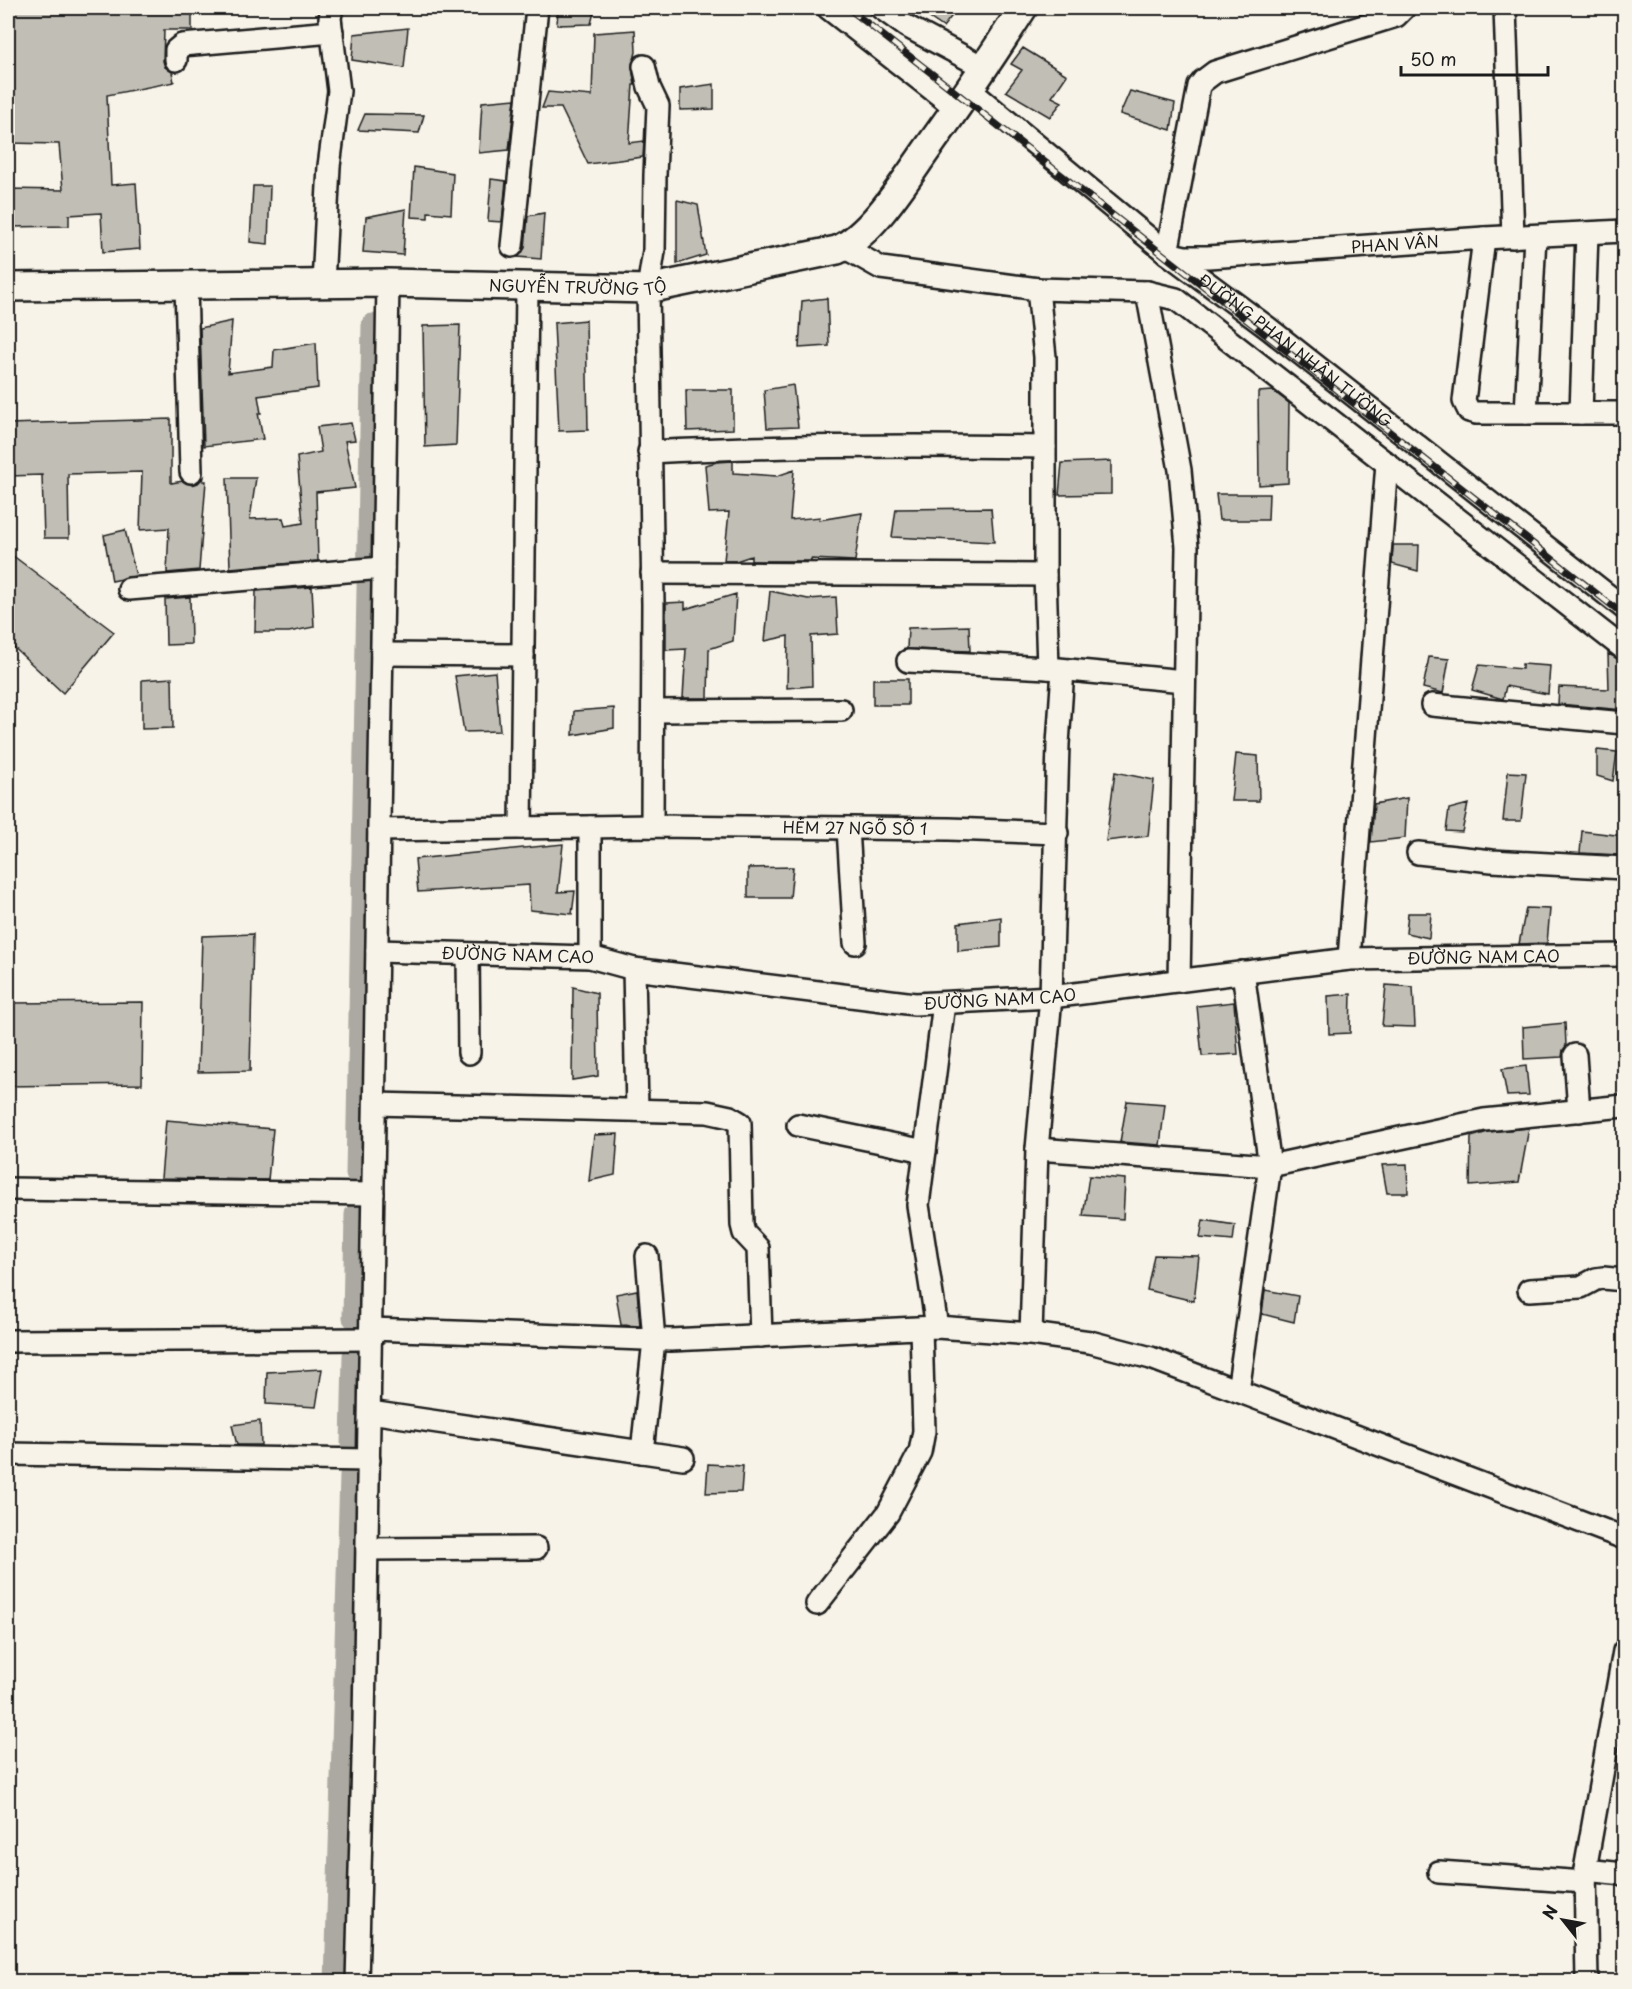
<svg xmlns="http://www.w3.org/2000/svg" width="1632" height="1989" viewBox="0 0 1632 1989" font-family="'Playpen Sans',sans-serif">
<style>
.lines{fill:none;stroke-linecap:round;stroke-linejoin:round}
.canal{stroke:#aca9a2;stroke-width:21}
.building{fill:#c0beb5;stroke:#1c1c1c;stroke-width:1.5}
.minor-casing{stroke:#1c1c1c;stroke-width:26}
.major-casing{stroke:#1c1c1c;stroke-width:32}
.minor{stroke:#f7f3e8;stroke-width:21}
.major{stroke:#f7f3e8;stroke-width:27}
.rail-casing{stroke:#1c1c1c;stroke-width:7}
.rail{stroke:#f7f3e8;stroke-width:4.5;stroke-dasharray:14;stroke-linecap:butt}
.labels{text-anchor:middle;stroke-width:6;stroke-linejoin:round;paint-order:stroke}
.street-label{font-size:16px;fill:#1c1c1c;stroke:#f7f3e8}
</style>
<rect width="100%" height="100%" fill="#f7f3e8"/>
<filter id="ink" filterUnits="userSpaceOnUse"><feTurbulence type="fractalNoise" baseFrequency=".0167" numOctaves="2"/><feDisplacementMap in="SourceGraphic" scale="12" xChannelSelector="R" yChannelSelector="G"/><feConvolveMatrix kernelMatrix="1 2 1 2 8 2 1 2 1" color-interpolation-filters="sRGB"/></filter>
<g filter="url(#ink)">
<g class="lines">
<path class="canal" d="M356,1174L372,324
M353,1318L355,1214
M351,1445L353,1355
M335,1982L350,1475"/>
</g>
<path class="building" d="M8,8H192V30H164L163,61L165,67L172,72L174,82L107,95L111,185L136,183L140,249L103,252L101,213L69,215V226L8,227V189L63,190L59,144L8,143Z
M558,8H595L591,24L557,25Z
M915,8H958L943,27Z
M408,28L404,68L352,60L354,34Z
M635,30L636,52L632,68L635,85H633L629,143L644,141L643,157L588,164L561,108H542L548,92L592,96L594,33Z
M1023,48L1067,75L1052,97L1062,102L1050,117L1006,91L1022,70L1011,64Z
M714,84V109L680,110V89Z
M1130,91L1175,103L1171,130L1120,114Z
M515,99L509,150L479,153L482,102Z
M365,114L424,115L419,133L358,130Z
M414,167L453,173L451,214L428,212V218L411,217Z
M491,179L506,181L502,222L488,221Z
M253,186H270L268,244L250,242Z
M677,200L698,205L706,255L677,264Z
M406,209L403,255L363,252L366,217Z
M544,213L541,259L518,257L525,248L528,216Z
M827,298L829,346L799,348L802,301Z
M586,320L588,430L559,431L554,323Z
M232,321L228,373L273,367L274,350L316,343L318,388L258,396L261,413H258L263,439L204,446L200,328Z
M460,325L456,445L425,447L423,326Z
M793,385L798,427L767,428L764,390Z
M686,390H733V429L687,431Z
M1273,391L1289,403L1288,483L1259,485L1258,392Z
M171,419V483L183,481L192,485L198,483L204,477L203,481H206L199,570L167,573L169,528L140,530L142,472L68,474L69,538H44L42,475L8,476V424Z
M351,423L355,440L345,441L355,488L316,492L318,561L230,568L227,478H256L250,519L283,518L285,526L303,523L297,457L321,452L317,427Z
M733,461V473L777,476L794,470L790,520L820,517L819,520L862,513L855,561L811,559V561H751V556L736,561H724L729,512L709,513L705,465L717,462Z
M1111,461V494L1059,495L1062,463Z
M1216,494H1269L1268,520H1219Z
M991,508L994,542L892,537L896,509Z
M125,530L136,576L112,581L104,535Z
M1393,545H1419L1418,571L1392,564Z
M8,552L114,632L63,693L8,642Z
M312,587L314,627L289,632H255L256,591Z
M770,591L808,599L836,597L838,634L811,636L812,686L787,688L788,636L765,641Z
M736,594L733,641L709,649L708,698H683L686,649L666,650V603L685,602V609Z
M190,597L191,644L166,645L165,599Z
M969,626L970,651L907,649L908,628Z
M1608,654L1624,661V710L1558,704L1559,687L1609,689Z
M1429,657L1449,659L1443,693L1423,688Z
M1522,664L1550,666L1548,694L1506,686L1503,699L1472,690L1479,665L1522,669Z
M495,672L500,731L464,732L455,676Z
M172,678L173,728L142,729V680Z
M873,679H908V705H873Z
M614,708V728L573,735L574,711Z
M1597,750L1617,752L1613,781L1597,776Z
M1236,754L1258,756L1259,801H1231Z
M1115,772L1154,780L1148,836L1106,841Z
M1508,772L1526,773L1521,821H1503Z
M1407,798L1405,838L1371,842L1374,804Z
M1468,804L1462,832L1446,831L1449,809Z
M1582,831L1624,836L1620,855L1580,853Z
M563,844L558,892L575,891L572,914L530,910L529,885L418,892L415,859Z
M793,867L790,898H748V868Z
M1526,908L1550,909L1547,943L1519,944Z
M1408,913H1431L1429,938L1406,933Z
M1001,917V947L958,951V923Z
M253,934L250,1071L198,1072L202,936Z
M1386,985L1413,987L1415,1027L1382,1026Z
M573,987L597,993L598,1076L572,1080Z
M1351,994L1350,1033L1329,1034L1328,996Z
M143,1002L142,1084L8,1086V1003Z
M1234,1002L1238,1054L1202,1056L1197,1006Z
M1565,1023L1566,1046L1563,1050L1562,1057L1524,1059L1523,1027Z
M1526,1066L1529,1095L1507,1096L1502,1069Z
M1127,1101L1165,1104L1160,1145L1120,1142Z
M166,1120L273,1129L268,1180L161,1178Z
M1529,1128L1519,1182L1470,1186L1471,1137L1488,1132Z
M618,1134L615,1175L589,1181L594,1135Z
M1407,1164L1408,1193H1387L1382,1165Z
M1089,1176L1125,1179L1123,1219L1083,1216Z
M1203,1220L1235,1225L1233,1241L1200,1238Z
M1154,1255L1199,1256L1194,1301L1147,1290Z
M637,1290L640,1326L621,1325L616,1294Z
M1265,1290L1298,1296L1294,1322L1262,1314Z
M322,1369L316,1407L266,1404L267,1372Z
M260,1421L261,1445H237L232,1425Z
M708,1464L743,1466L741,1492L706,1493Z"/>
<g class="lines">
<defs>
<g id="minor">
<path d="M828,8L956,108"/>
<path d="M881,8L906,26L985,68"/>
<path id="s1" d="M1404,8L1396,16L1215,72L1203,81L1199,86L1167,253L1185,257H1208L1484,238L1624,231"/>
<path d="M1505,8L1513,237"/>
<path d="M176,60V50L182,45L332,32"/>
<path d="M644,66L649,87L658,106L655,175L654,251L648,289L653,604L652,826"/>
<path id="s2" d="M970,90L1167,253L1268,328L1624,608"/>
<path d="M1484,238L1464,401L1469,411L1476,413H1624"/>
<path d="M512,246L537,8"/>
<path d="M844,247L881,268L1038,289L1147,292L1176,299L1624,649"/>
<path d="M323,284L329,166L339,91L330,18L332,8"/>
<path d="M186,285L191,472"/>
<path d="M1038,289L1045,357V575L1048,668"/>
<path d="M1147,292L1180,470L1187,547L1179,981"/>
<path d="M1526,413L1535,236"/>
<path d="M1581,413L1587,233"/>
<path d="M649,452C781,445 913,445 1045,447"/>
<path d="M652,573L1045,575"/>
<path d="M129,589L383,568"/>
<path d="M382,654L523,655"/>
<path d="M908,661L1048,668L1184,681"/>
<path d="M1432,705L1624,723"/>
<path d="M653,711L841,710"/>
<path d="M590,827V957"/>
<path d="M521,828L527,286"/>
<path d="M848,828L855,943"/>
<path id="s3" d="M379,830L652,826L949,829L1057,833"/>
<path d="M1418,853L1492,861L1624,868"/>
<path id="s4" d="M377,951L590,957L634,969L915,1004L1051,997L1349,959L1624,955"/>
<path d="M468,954L469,1053"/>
<path d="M1349,959L1387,463"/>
<path d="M634,969L637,1110"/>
<path d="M1575,1055L1579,1111"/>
<path d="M375,1104L707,1112L730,1117L740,1123L742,1225L744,1233L758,1248L761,1336"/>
<path d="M798,1125L925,1151"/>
<path d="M1037,1149L1270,1166L1484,1120L1624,1106"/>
<path d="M8,1189L373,1194"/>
<path d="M1529,1290L1581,1287L1596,1279L1603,1278L1624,1280"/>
<path d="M937,1327L918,1205L944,1003"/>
<path d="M371,1329L671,1340L937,1327L1031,1334L1090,1342L1151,1358L1624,1538"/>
<path d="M1031,1334L1037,1149L1051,997L1058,744L1063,670"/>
<path d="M8,1341L371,1339"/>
<path d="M1238,1391L1270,1166L1243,972"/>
<path d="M370,1412L683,1458"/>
<path d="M642,1452L654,1340L647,1256"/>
<path d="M8,1454L369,1460"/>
<path d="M367,1549L536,1548"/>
<path d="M817,1604L888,1513L920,1452L924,1431L921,1328"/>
<path d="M1585,1870L1624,1874"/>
<path d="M1439,1872L1585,1882"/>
<path d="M357,1982L364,1722L388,283"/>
<path d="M1587,1982L1585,1870L1624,1651"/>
</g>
<g id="major">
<path id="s5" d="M8,287L388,283L648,289L837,250C872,235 906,179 928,148C961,102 993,55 1023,8"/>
</g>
</defs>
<use href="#minor" class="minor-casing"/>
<use href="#major" class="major-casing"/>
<use href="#minor" class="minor"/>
<use href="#major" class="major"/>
<defs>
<path id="rail" d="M848,8L1624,615"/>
</defs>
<use href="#rail" class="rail-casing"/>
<use href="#rail" class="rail"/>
</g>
</g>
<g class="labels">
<g class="street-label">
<text dy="6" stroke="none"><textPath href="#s1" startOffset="621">PHAN VÂN</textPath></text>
<text dy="6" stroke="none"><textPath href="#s5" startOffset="570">NGUYỄN TRƯỜNG TỘ</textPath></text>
<text dy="6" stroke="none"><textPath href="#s2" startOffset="417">ĐƯỜNG PHAN NHÂN TƯỜNG</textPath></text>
<text dy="6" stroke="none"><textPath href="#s3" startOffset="476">HẺM 27 NGÕ SỐ 1</textPath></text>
<text dy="6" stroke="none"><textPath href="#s4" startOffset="141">ĐƯỜNG NAM CAO</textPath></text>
<text dy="6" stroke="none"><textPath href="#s4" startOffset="1113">ĐƯỜNG NAM CAO</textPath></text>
<text dy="6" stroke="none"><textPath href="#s4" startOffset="627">ĐƯỜNG NAM CAO</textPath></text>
</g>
</g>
<rect width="1632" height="1989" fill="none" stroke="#f7f3e8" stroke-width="30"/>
<rect x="15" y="15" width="1602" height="1959" fill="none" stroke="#1c1c1c" stroke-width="2" filter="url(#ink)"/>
<g transform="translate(1563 1920) rotate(301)" stroke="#f7f3e8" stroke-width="4.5" paint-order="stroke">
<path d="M0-4.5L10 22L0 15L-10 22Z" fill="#1c1c1c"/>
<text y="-9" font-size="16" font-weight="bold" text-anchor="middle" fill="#1c1c1c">N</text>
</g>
<path d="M1401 66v9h147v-9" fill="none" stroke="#1c1c1c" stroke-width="3"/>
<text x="1410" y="66" font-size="18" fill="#1c1c1c" stroke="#f7f3e8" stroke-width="4.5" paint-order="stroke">50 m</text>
</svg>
